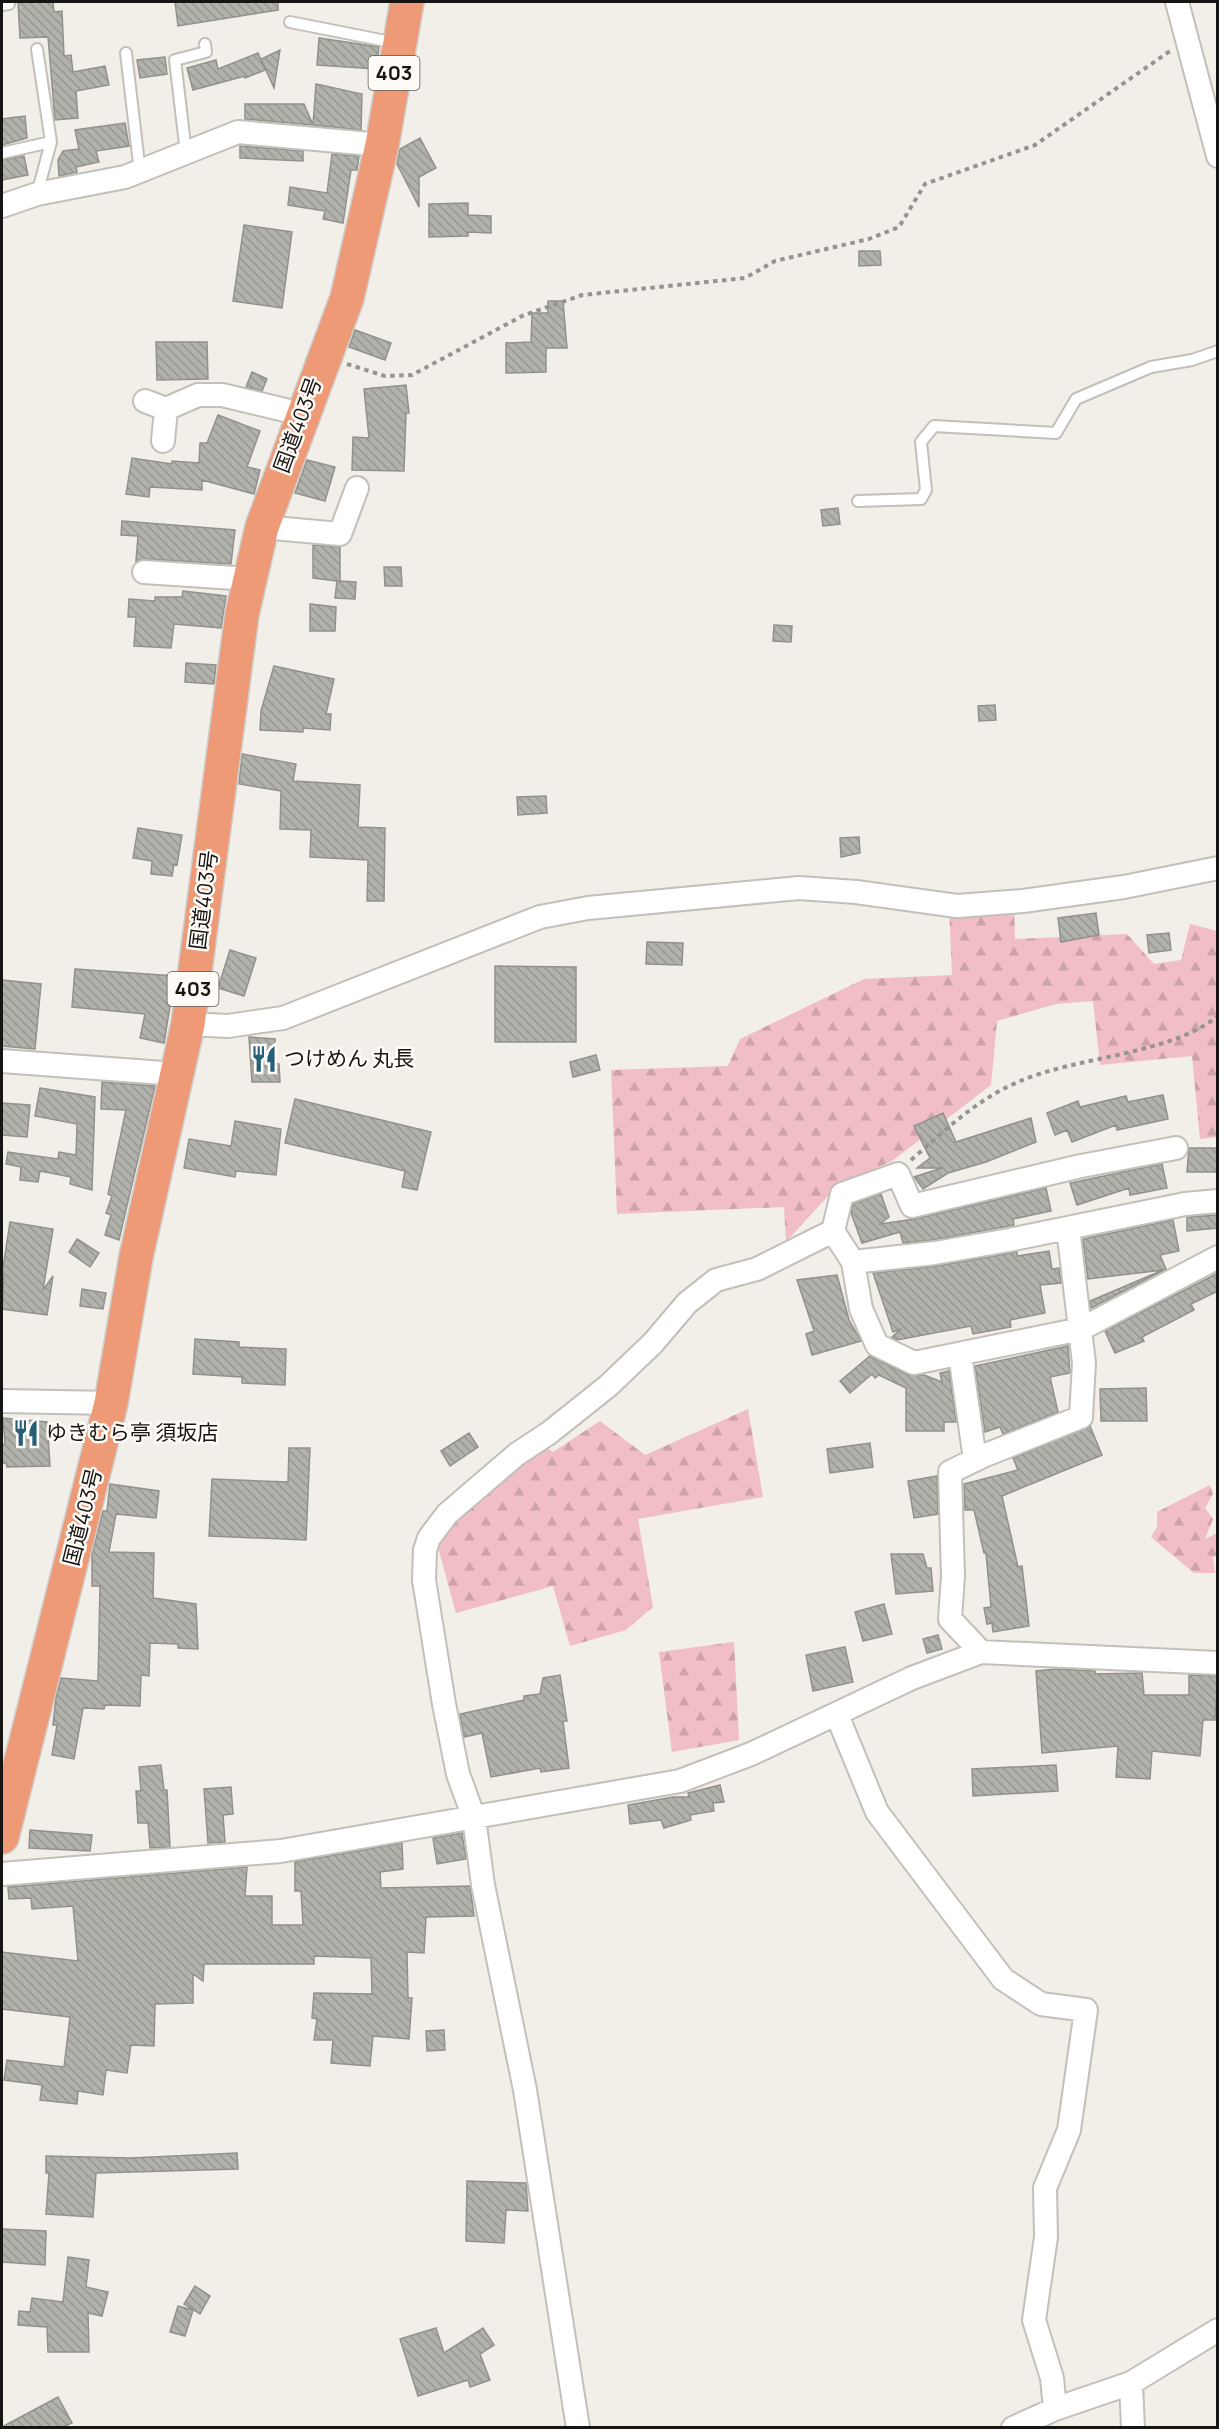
<svg xmlns="http://www.w3.org/2000/svg" width="1219" height="2429" viewBox="0 0 1219 2429" font-family="Manrope,'Noto Sans JP',sans-serif">
<style>
.forest{fill:url(#forest-firs)}
.building{fill:url(#building-back-hatch);stroke:#92918c;stroke-width:1.5}
.lines{fill:none;stroke-linecap:round;stroke-linejoin:round}
.service-casing{stroke:#c3bfba;stroke-width:14}
.minor-casing{stroke:#c3bfba;stroke-width:26}
.trunk-casing{stroke:#cccccb;stroke-width:36}
.path{stroke:#979490;stroke-width:4;stroke-dasharray:4.5 4.5;stroke-linecap:butt}
.service{stroke:#fff;stroke-width:10}
.minor{stroke:#fff;stroke-width:22}
.trunk{stroke:#ef9a77;stroke-width:33}
.labels{text-anchor:middle;stroke-width:5;stroke-linejoin:round;paint-order:stroke}
.shield{fill:#fffbf7;stroke:#5c5a57;stroke-width:1.5}
.shield-label{font-size:20px;font-weight:bold;fill:#161513}
.street-label{font-size:21px;fill:#161513;stroke:#fffbf7}
.poi-label{font-size:21px;fill:#161513;stroke:#fffbf7;text-anchor:start}
</style>
<defs>
<pattern id="forest-firs" width="22" height="20" patternUnits="userSpaceOnUse" patternTransform="scale(1.5)"><rect width="22" height="20" fill="#f0bec4"/><path d="M5 1l3.5 6h-7zM16 11l3.5 6h-7z" fill="#cda2a8"/></pattern>
<pattern id="building-back-hatch" width="6" height="6" patternUnits="userSpaceOnUse" patternTransform="scale(1.5)"><rect width="6" height="6" fill="#b2b2ac"/><path d="M-1 5l2 2M0 0l6 6M5-1l2 2" fill="none" stroke="#989893"/></pattern>
</defs>
<rect width="100%" height="100%" fill="#f2eee8"/>
<path class="forest" d="M1014,904L1015,939L1127,934L1154,964L1181,960L1190,924L1217,931V1137L1200,1139L1192,1056L1100,1065L1093,1001L1056,1004L997,1021L991,1085L892,1161L838,1185L786,1242L784,1207L617,1214L611,1070L728,1066L740,1039L864,979L952,975L949,907Z
M748,1409L763,1497L638,1519L653,1607L626,1630L570,1646L553,1586L456,1613L431,1522L542,1445L553,1452L600,1421L645,1455Z
M1210,1485L1213,1494L1205,1508L1213,1519L1205,1539L1217,1533V1556L1213,1557L1215,1573H1194L1151,1537L1157,1527V1512Z
M734,1642L739,1740L672,1752L659,1652Z"/>
<path class="building" d="M18,2H53L54,12L62,11L64,56L71,55L73,72L105,66L109,85L76,91L78,118L55,120L48,37L20,38Z
M175,2H278V10L178,26Z
M319,38L379,47L376,69L317,65Z
M280,50L274,88L261,59Z
M258,53L265,70L245,78V76L193,90L187,68L216,60L218,69Z
M165,57L167,74L140,78L137,60Z
M316,84L362,94L361,130L313,125Z
M245,104H304L313,125L245,119Z
M25,116L27,138L2,145V119Z
M125,123L129,146L96,151L99,162L76,167L77,172L59,176L58,160L63,151L79,149L75,130Z
M420,138L436,168L419,177V207L397,164L400,149Z
M240,146L303,151V161L240,158Z
M332,154L359,156L357,170H351L343,223L323,219L325,211L288,205L290,187L327,193Z
M24,156L28,175L2,180V160Z
M468,203V215L491,216V233L468,232V236L429,237V204Z
M244,225L292,232L282,308L233,301Z
M859,251H880L881,265L859,266Z
M548,301H563L567,348H546V372L506,373V343L531,342L532,313H548Z
M355,330L391,343L385,360L349,347Z
M156,342H207L208,379L157,380Z
M252,372L267,379L262,391L246,387Z
M406,385L409,413H406L404,471L352,470L353,437L369,438L364,389Z
M218,415L260,431L247,467L260,470L254,494L202,480V490L150,487L149,497L126,494L132,458L172,464V461L199,463L200,443H207Z
M307,460L335,467L325,501L295,493Z
M838,508L840,524L823,526L821,510Z
M122,521L235,530L231,564L145,559L136,561L138,536L121,535Z
M313,545L340,547V581L356,582L355,599L335,598L337,581L313,578Z
M384,567H401L402,586H385Z
M183,591L226,596L221,628L174,624L171,648L134,646L136,617H128L129,599L155,601V597H182Z
M310,604L336,607L335,631H310Z
M774,625L792,626L791,642L773,641Z
M186,663L216,665L214,684L185,682Z
M274,666L334,679L326,714H331L330,730L303,728V732L260,730L261,711Z
M995,705L996,720L979,721L978,706Z
M242,754L296,764L293,781L360,785L358,827L385,828L384,901H367L368,860L310,857L311,830L280,829L281,791L239,784Z
M546,796L547,813L518,815L517,797Z
M138,828L182,835L177,865L174,864L172,876L151,874L152,861L133,858Z
M859,837L860,853L841,857L840,838Z
M1096,913L1099,935L1061,942L1058,918Z
M1169,933L1171,950L1149,953L1147,935Z
M647,942L683,943L682,965L646,964Z
M230,950L256,958L244,996L218,988Z
M495,966L576,967V1042H495Z
M75,969L175,976L164,1043L140,1038L145,1014L72,1007Z
M2,980L41,984L35,1049L2,1046Z
M249,1037L275,1039V1063L279,1064L280,1082H252Z
M596,1055L600,1070L573,1077L570,1062Z
M102,1082L155,1086L119,1240L105,1235L111,1215L106,1213L112,1196L108,1194L126,1110L101,1109Z
M40,1088L95,1097L92,1190L70,1184L71,1177L40,1171L38,1182L20,1180L21,1167L6,1164L8,1152L58,1159L59,1152L76,1155L77,1124L35,1116Z
M1163,1095L1168,1119L1117,1130L1116,1125L1072,1142L1067,1130L1055,1135L1047,1113L1078,1101L1080,1107L1126,1096L1128,1102Z
M295,1099L431,1132L417,1190L402,1187L405,1171L285,1143Z
M2,1103L30,1105L27,1137L2,1135Z
M943,1113L956,1142L1031,1118L1036,1142L986,1162L948,1173L923,1189L914,1177L942,1168H917L930,1158L914,1126Z
M235,1121L281,1129L276,1175L236,1171L235,1177L184,1168L189,1139L231,1146Z
M1189,1148H1218V1172H1187Z
M1162,1164L1167,1188L1130,1195L1129,1188L1077,1205L1070,1183Z
M1046,1188L1051,1211L1013,1219L1014,1225L933,1240L903,1243L900,1232L862,1243L851,1213L853,1204L881,1194L889,1217L880,1224L915,1219Z
M1218,1215V1228L1187,1231V1217Z
M1173,1220L1179,1251L1160,1255L1166,1269L1091,1308L1090,1301L1163,1270L1088,1279L1083,1239Z
M10,1222L53,1229L43,1290L53,1276L47,1315L2,1309L4,1275L2,1274Z
M77,1239L99,1253L90,1267L69,1252Z
M1049,1251L1052,1269L1059,1268L1061,1283L1040,1285L1045,1313L1010,1320L1011,1327L973,1334L971,1326L897,1340L892,1337L901,1329L893,1332L873,1273L937,1266L1017,1252V1256Z
M1218,1273V1291L1191,1304L1194,1310L1142,1337L1144,1341L1115,1353L1105,1331Z
M837,1275L849,1320L861,1341L812,1355L806,1334L814,1331L797,1280Z
M82,1289L106,1293L103,1309L80,1306Z
M195,1339L239,1342V1347L286,1349L285,1385L242,1383V1377L193,1374Z
M1068,1346L1070,1373L1050,1377L1058,1412L1003,1434L1000,1427L985,1432L975,1366Z
M870,1356L908,1375H924L942,1382L940,1373L949,1371L956,1422H944V1431H906V1388L879,1375L875,1378L872,1374L850,1393L840,1381Z
M1146,1388L1147,1421H1101L1100,1389Z
M3,1418L47,1422L50,1466L7,1467L6,1463H2V1444H5Z
M1090,1426L1102,1455L1002,1496L1018,1567L1022,1566L1029,1626L993,1632L992,1623L987,1624L984,1608L991,1607L986,1553H984L974,1510H965L964,1484L1018,1470L1013,1458Z
M469,1433L478,1447L450,1466L441,1451Z
M870,1443L873,1467L830,1473L827,1449Z
M289,1448H310L306,1540L209,1536L212,1479L288,1482Z
M937,1476L938,1514L914,1518L908,1481Z
M110,1484L159,1491L156,1518L116,1514L109,1552L154,1553L153,1598L196,1604L198,1649L178,1648V1644L150,1643L149,1676L141,1675L140,1706L105,1705L104,1709L83,1708L74,1759L52,1755L57,1725H53L56,1697L61,1678L98,1681L100,1586H92V1554L103,1511H107Z
M891,1554H923L927,1568H931L933,1591L896,1594Z
M884,1604L892,1634L863,1641L855,1612Z
M938,1635L942,1649L927,1653L923,1639Z
M845,1647L853,1682L813,1691L806,1655Z
M1056,1669L1095,1671V1674L1142,1673L1144,1695H1189V1675L1218,1676L1215,1720H1203L1200,1756L1152,1751L1150,1779L1116,1777L1118,1746L1042,1753L1036,1671Z
M560,1675L567,1721H563L569,1768L541,1772L540,1768L491,1777L482,1733L464,1737L460,1714L524,1700V1696L540,1694L543,1678Z
M161,1765L164,1790H167L170,1847L150,1848L148,1823H138L136,1791H141L139,1767Z
M1056,1765L1058,1791L973,1796L972,1769Z
M720,1785L724,1802L713,1803L714,1811L690,1815L691,1820L664,1828L661,1820L630,1824L628,1805L673,1797H689L688,1793Z
M231,1787L233,1814L223,1815L225,1842L208,1843L204,1789Z
M30,1830L92,1835L90,1851L29,1848Z
M462,1833L466,1859L437,1864L433,1838Z
M402,1843L403,1869L380,1872L381,1888L470,1886L474,1916L426,1917L424,1953L407,1952L408,1998H412L409,2039L373,2036L370,2066L331,2063L333,2040H314L317,2019L312,2018L314,1993L372,1994L371,1958L314,1956V1964H204L203,1981L193,1974V2003L155,2004L154,2046L131,2045L127,2073L106,2070L103,2095L78,2091L77,2104L40,2100L42,2085L4,2080L7,2060L64,2067L70,2017L2,2009V1952L78,1961L73,1906L32,1909L31,1898L9,1899L8,1887L247,1867L245,1896H272V1925H303L301,1891H295V1862Z
M444,2030L445,2050L427,2051L426,2031Z
M237,2153L238,2169L96,2173L93,2217L46,2214L49,2173H46V2156L131,2158Z
M467,2181L526,2183L528,2211L506,2210L504,2243L466,2241Z
M2,2229L46,2231L45,2265L2,2262Z
M68,2257L89,2260L86,2287L108,2292L102,2316L88,2313L89,2352H48L47,2327L18,2325L19,2311L30,2312L32,2298L63,2302Z
M195,2286L210,2296L200,2314L184,2304Z
M178,2306L193,2310L185,2336L170,2332Z
M436,2328L444,2353L483,2328L494,2345L480,2354L490,2380L470,2387L468,2380L418,2396L400,2339Z
M58,2397L72,2423L63,2427H2Z"/>
<g class="lines">
<defs>
<path id="service" d="M2,5L9,4V2
M290,22L396,43
M37,49L51,142L37,194
M126,53L140,172
M2,153L51,142
M186,153L175,60L206,52L205,44
M858,501L921,499L926,490L921,442L934,426L1056,433L1076,399L1151,367L1192,360L1218,351"/>
<path id="minor" d="M1177,2L1218,156
M2,206L37,194L125,177L238,132L382,145
M145,401L166,409L198,395H222L302,414
M163,441L166,409
M262,527L340,534L357,488
M144,572L250,579
M188,1024L228,1026L283,1018L540,917L588,908L799,888L856,892L957,906L1023,901L1124,887L1218,868
M2,1061L177,1074
M1176,1148L1081,1166L912,1206L898,1174L842,1194L833,1231L853,1262L935,1253L1009,1240L1185,1204L1218,1201
M853,1262L861,1309L877,1345L914,1363L1081,1329L1218,1257
M960,1354L975,1460
M2,1401L111,1403
M981,1652L950,1619L953,1576L950,1472L983,1456L1081,1417L1084,1363L1068,1228
M837,1715L877,1812L1003,1979L1041,2004L1086,2010L1069,2130L1045,2188L1046,2237L1034,2320L1052,2378L1055,2409
M2,1874L281,1851L680,1781L751,1754L912,1678L981,1652L1218,1663
M1131,2383L1133,2428
M578,2428L525,2090L483,1885L474,1818L458,1774L444,1704L424,1580L425,1550L429,1538L447,1514L517,1454L549,1433L608,1386L653,1343L687,1303L716,1280L757,1269L833,1231
M1013,2428L1055,2409L1131,2383L1218,2330"/>
<path id="trunk" d="M2,1837L111,1403L136,1257L188,1024L242,614L262,527L347,298L382,145L407,2"/>
</defs>
<use href="#service" class="service-casing"/>
<use href="#minor" class="minor-casing"/>
<use href="#trunk" class="trunk-casing"/>
<path class="path" d="M347,364L385,376L412,375L522,316L582,295L745,278L775,261L869,239L899,227L925,184L1035,145L1170,51
M911,1160C946,1130 974,1101 1018,1082C1077,1056 1170,1055 1218,1016"/>
<use href="#service" class="service"/>
<use href="#minor" class="minor"/>
<use href="#trunk" class="trunk"/>
</g>
<defs>
<symbol id="restaurant-bare" viewBox="-9 -9 18 18"><path d="M-5-6h1v4h1v-4h1v4h1v-4h1v5L-1.5 .5V6h-2V.5L-5-1ZM5-6V6H3V1.5H1.5Q1.5-4 5-6Z" fill="#256078" stroke="#fffbf7" stroke-width="2.5" paint-order="stroke"/></symbol>
</defs>
<g fill-rule="evenodd">
<use href="#restaurant-bare" x="245" y="1040" width="38" height="38"/>
<use href="#restaurant-bare" x="7" y="1414" width="38" height="38"/>
</g>
<g class="labels">
<g class="shield">
<rect x="368.5" y="56" width="51" height="34" rx="4.5"/>
<rect x="167.5" y="972" width="51" height="34" rx="4.5"/>
</g>
<g class="shield-label">
<text x="394" y="80">403</text>
<text x="193" y="996">403</text>
</g>
<g class="street-label">
<text transform="translate(298 425) rotate(-70)" y="7">国道403号</text>
<text transform="translate(204 900) rotate(-83)" y="7">国道403号</text>
<text transform="translate(83 1517) rotate(-76)" y="7">国道403号</text>
</g>
<g class="poi-label">
<text x="284" y="1066">つけめん 丸長</text>
<text x="46" y="1440">ゆきむら亭 須坂店</text>
</g>
</g>
<rect width="1219" height="2429" fill="none" stroke="#161513" stroke-width="6"/>
</svg>
